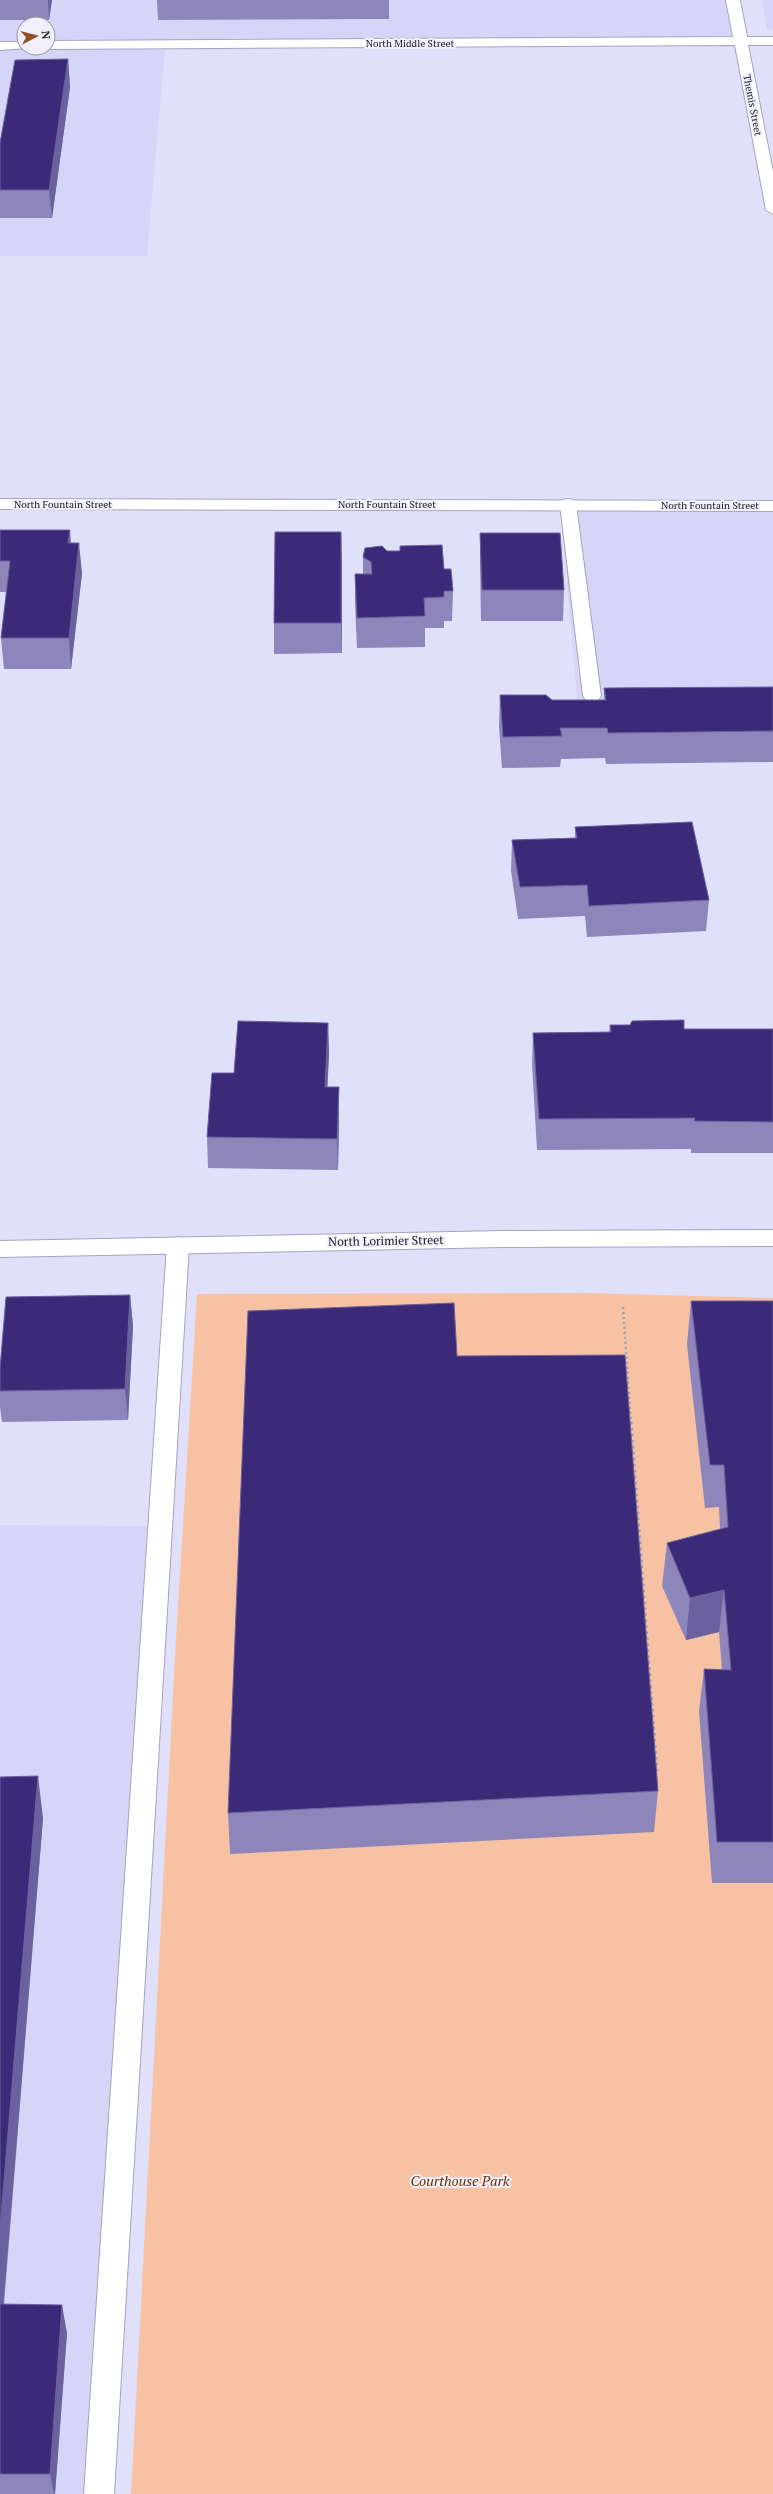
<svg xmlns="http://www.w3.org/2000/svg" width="773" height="2494" viewBox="0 0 773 2494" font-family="'PT Serif',serif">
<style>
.built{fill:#d6d5f7}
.green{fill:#f7c2a3}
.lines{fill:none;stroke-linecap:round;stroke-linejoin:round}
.lane-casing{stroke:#a5a4bd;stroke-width:2}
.street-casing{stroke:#a5a4bd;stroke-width:2}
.path-far1{stroke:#9e9eb3;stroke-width:2.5;stroke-dasharray:2 3;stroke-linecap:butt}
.path{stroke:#9e9eb3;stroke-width:3;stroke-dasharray:2.5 3.5;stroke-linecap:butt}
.lane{fill:#fff;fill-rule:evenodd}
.street{fill:#fff;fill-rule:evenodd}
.wall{fill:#8e85ba}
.shaded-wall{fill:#6c619f}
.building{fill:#3a2a78;stroke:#6c619f}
.labels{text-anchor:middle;stroke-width:4;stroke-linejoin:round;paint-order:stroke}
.far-street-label{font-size:10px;fill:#181821;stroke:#f0effa}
.street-label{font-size:12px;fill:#181821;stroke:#f0effa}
.near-park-label{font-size:14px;font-style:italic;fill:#672f03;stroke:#f0effa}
</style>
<rect width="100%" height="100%" fill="#e1e0fb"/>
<path class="built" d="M0,0H725L732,38L48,42V24H24V42H0Z
M762,0H773V30H767Z
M0,49H165L147,256H0Z
M773,510V709L578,711L561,511Z
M0,1525L147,1526L89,2494H0Z"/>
<path class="green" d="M586,1293L773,1298V2494H131L175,1656L197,1294Z"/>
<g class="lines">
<defs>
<path id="lane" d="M568,499L574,500L576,504L601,696L598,700H586L583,696L560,504L562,500Z
M178,1237L186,1240L189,1245L114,2494H84L167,1245L170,1240Z"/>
<path id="street" d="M726,0H740L747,37H773V45H748L773,172V214L766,210L735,45L48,49L44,48H48V41L733,37Z
M0,42H24V48H29L0,50Z
M0,499L773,501V511L0,509Z
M773,1230V1246L503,1247L0,1257V1241L503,1231Z"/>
</defs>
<use href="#lane" class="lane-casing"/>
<use href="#street" class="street-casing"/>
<path class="path-far1" d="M623,1307L631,1423"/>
<path class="path" d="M631,1422L657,1773"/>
<use href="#lane" class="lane"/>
<use href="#street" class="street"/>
</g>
<path class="wall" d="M0,0H52L49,20H0Z
M157,0H389V19L158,20Z
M68,59L70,87L52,218H0V143Z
M0,530L71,543L82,573L71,669H4L1,638L7,592H0Z
M341,532L342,653L274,654V623Z
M480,533L564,590L563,621H481L480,563Z
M400,546L444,569L453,591L452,621H444V628H425V647L357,648L355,604V574H363V557L387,551H400Z
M773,687V762L606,764L605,758L561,759L560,767L502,768L499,726L500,695L552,700H604V688Z
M575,827L709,900L706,931L587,937L585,916L518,919L511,871L512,840L575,838Z
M328,1023L329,1054L327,1087L339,1118L338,1170L208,1168L207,1137Z
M610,1025L684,1029H773V1153H691V1149L537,1150L532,1064L533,1033L609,1032Z
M130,1295L133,1326L128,1420L2,1422L0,1407V1368Z
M691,1301H773V1883H712L699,1711L704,1669L722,1670L719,1632L686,1640L662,1586L667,1543L720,1529L719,1507L705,1508L687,1344Z
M0,1777L43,1818L4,2305L67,2333L55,2494H0Z
M658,1791L654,1832L230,1854L228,1813Z"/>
<path class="shaded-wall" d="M48,0H52L49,20Z
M68,59L70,87L52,218L49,190Z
M70,530L72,560L68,543Z
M341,532L342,562V653L341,623Z
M79,543L82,573L71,669L69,638Z
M328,1023L329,1054L326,1118L325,1087Z
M339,1087V1118L338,1170L337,1139Z
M130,1295L133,1326L128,1420L125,1389Z
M724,1590L719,1632L686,1640L690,1598Z
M38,1776L43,1818L0,2346V2228Z
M62,2305L67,2333L55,2494H54L50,2474Z"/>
<path class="building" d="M68,59L49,190H0V143L15,60Z
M0,530H70L68,543H79L69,638H1L10,561H0Z
M275,532H341V623H274Z
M480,533H560L564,590H482Z
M442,545L444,569H451L453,591H444V597L424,598L425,616L357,618L355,574H372L371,562L363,557L365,548L382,546L387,551H400V546Z
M773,687V731L608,733L607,728H560L562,736L503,737L500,695H546L552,700H606L604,688Z
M692,822L709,900L589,906L587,885L520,887L512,840L577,838L575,827Z
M684,1020V1029H773V1122L694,1121L695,1118L539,1119L533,1033L611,1032L610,1025H630L632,1021Z
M238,1021L328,1023L325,1087H339L337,1139L207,1137L212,1073H234Z
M130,1295L125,1389L0,1391V1368L6,1297Z
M691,1301H773V1842H717L704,1669L731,1670L724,1590L690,1598L667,1543L728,1527L724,1465H710Z
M454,1303L457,1356L625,1355L658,1791L228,1813L248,1311Z
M38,1776L0,2228V1777Z
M0,2304L62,2305L50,2474H0Z"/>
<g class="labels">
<g class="far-street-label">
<text x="410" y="47">North Middle Street</text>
<text transform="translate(753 105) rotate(79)" y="4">Themis Street</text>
<text x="63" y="508">North Fountain Street</text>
<text x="387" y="508">North Fountain Street</text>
<text x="710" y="509">North Fountain Street</text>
</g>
<g class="street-label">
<text transform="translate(386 1241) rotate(-1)" y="4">North Lorimier Street</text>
</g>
<g class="near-park-label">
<text x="460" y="2186">Courthouse Park</text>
</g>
</g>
<g transform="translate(36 36) rotate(83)"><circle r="19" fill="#f0effa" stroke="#9a99a3"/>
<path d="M0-3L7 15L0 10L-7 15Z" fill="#934f21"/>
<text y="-6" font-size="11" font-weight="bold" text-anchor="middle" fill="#181821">N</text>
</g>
</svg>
